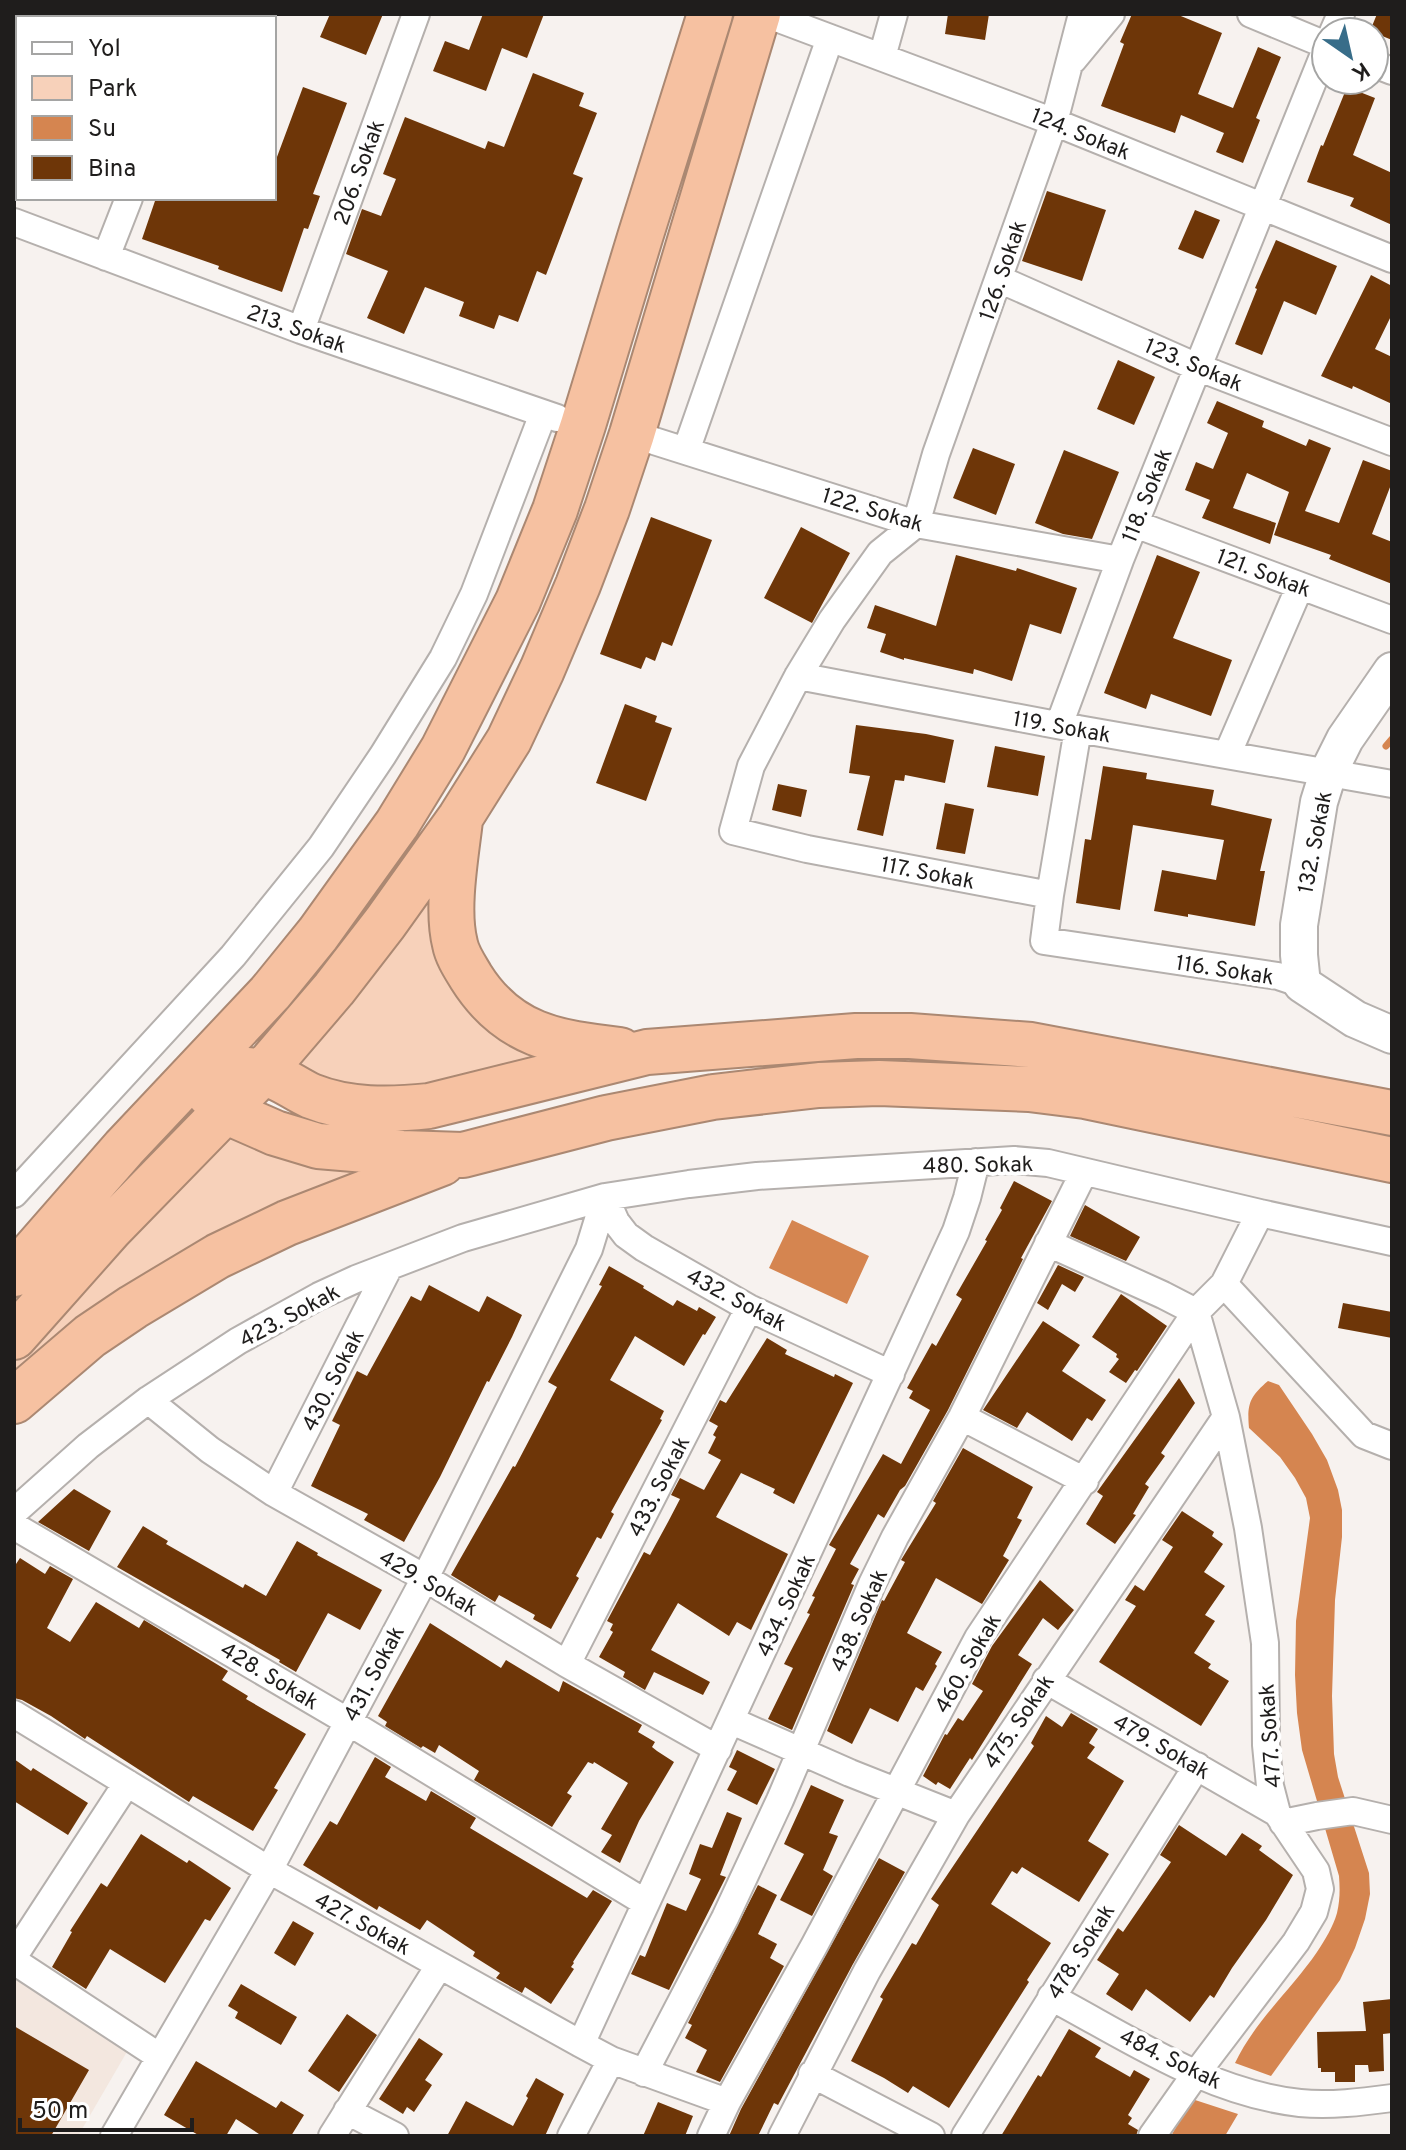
<svg xmlns="http://www.w3.org/2000/svg" width="1406" height="2150" viewBox="0 0 1406 2150" font-family="Overpass,sans-serif">
<style>
.built{fill:#f3e7df}
.green{fill:#f7d1ba}
.water{fill:#d58550}
.lines{fill:none;stroke-linecap:round;stroke-linejoin:round}
.stream{stroke:#d58550;stroke-width:7}
.building{fill:#6e3608}
.street-casing{stroke:#b5b0ad;stroke-width:30}
.secondary-casing{stroke:#b5b0ad;stroke-width:40}
.highway-casing{stroke:#ab8872;stroke-width:48}
.street{stroke:#fff;stroke-width:26}
.secondary{stroke:#fff;stroke-width:36}
.highway{stroke:#f6c1a1;stroke-width:44}
.labels{text-anchor:middle;stroke-width:8;stroke-linejoin:round;paint-order:stroke}
.street-label{font-size:22px;fill:#1f1d1c;stroke:#fff}
</style>
<rect width="100%" height="100%" fill="#f7f2ef"/>
<path class="built" d="M14,1977L128,2050L78,2136H14Z"/>
<path class="green" d="M439,875L437,909L552,1057L470,1080L359,1091L288,1069Z
M228,1130L375,1169L14,1379V1364L22,1353Z"/>
<path class="water" d="M792,1220L869,1256L847,1304L769,1268Z
M1268,1381L1279,1385L1312,1434L1327,1460L1338,1490L1342,1510V1537L1335,1600L1332,1696L1334,1754L1338,1777L1369,1873L1370,1894L1365,1919L1355,1948L1340,1980L1271,2076L1235,2063C1255,2021 1291,1990 1317,1952C1325,1940 1333,1927 1337,1913C1340,1900 1340,1889 1339,1876L1302,1750L1297,1713L1295,1675L1296,1621L1310,1518L1306,1498L1295,1478L1280,1457L1249,1428C1247,1405 1249,1397 1268,1381Z
M1192,2099L1238,2114L1225,2136H1171Z"/>
<g class="lines">
<path class="stream" d="M1386,746L1392,739"/>
</g>
<path class="building" d="M330,14H383L366,55L320,37Z
M483,14H544L527,58L502,48L486,91L433,71L445,41L469,50Z
M948,14H989L985,40L945,34Z
M1132,14H1176L1222,33L1198,94L1233,108L1258,47L1281,57L1256,118L1260,120L1243,163L1216,152L1224,133L1181,115L1175,133L1101,106L1124,44L1120,42Z
M1377,14H1392V40L1370,31Z
M533,73L584,93L579,106L597,113L573,174L583,178L546,275L537,271L518,322L499,315L494,329L459,316L464,302L425,287L404,334L367,318L388,271L346,254L362,209L381,216L396,179L383,174L405,117L485,149L488,141L504,147Z
M303,87L347,103L313,194L320,196L308,229L304,228L282,292L218,269L219,266L142,239L156,198H274V165Z
M1347,87L1375,98L1353,155L1392,173V225L1350,206L1354,198L1307,182L1321,145L1323,146Z
M1047,191L1106,210L1082,281L1022,261Z
M1195,210L1220,220L1203,259L1178,249Z
M1276,240L1337,266L1316,315L1284,301L1262,355L1235,344L1257,289L1255,288Z
M1371,275L1392,286V314L1375,349L1392,357V404L1353,386L1352,389L1321,376Z
M1118,360L1155,377L1134,425L1097,409Z
M1217,401L1264,421L1262,427L1306,446L1309,439L1331,448L1305,511L1339,523L1363,460L1392,471V482L1372,534L1392,542V584L1329,559L1331,555L1274,535L1289,492L1247,473L1233,508L1276,523L1270,544L1202,518L1210,500L1185,490L1196,462L1213,469L1228,433L1207,423Z
M973,448L1015,464L996,515L953,498Z
M1064,450L1119,472L1092,539L1063,534L1035,523Z
M651,517L712,540L672,646L662,642L655,661L646,657L641,669L600,654Z
M801,527L850,553L812,623L764,598Z
M956,555L1016,571L1017,568L1077,588L1061,634L1030,624L1012,681L974,669L973,674L904,658V660L880,652L886,634L867,628L875,605L936,626Z
M1157,555L1200,572L1173,638L1232,660L1211,716L1151,694L1146,709L1104,693Z
M625,704L657,716L655,722L672,728L646,801L596,783Z
M856,725L926,734L954,740L945,783L905,775L904,781L895,780L883,836L857,830L870,776L849,773Z
M995,746L1045,756L1038,796L987,787Z
M1103,766L1147,773L1146,779L1214,790L1211,805L1272,819L1260,871H1265L1255,926L1188,914V917L1154,911L1162,870L1216,880L1224,840L1133,825L1120,910L1076,903L1085,839L1091,840Z
M778,784L807,790L801,817L772,810Z
M945,803L974,809L965,854L936,849Z
M1014,1181L1052,1201L1021,1258L1023,1259L948,1410L905,1486L900,1490L884,1518L878,1514L850,1564L859,1569L851,1584L854,1585L792,1730L768,1719L793,1668L784,1664L810,1614L807,1613L815,1597L812,1596L836,1549L829,1545L883,1454L901,1464L930,1410L909,1398L913,1391L907,1388L932,1343L936,1346L962,1299L956,1295L987,1241L985,1240L1002,1210L1000,1208Z
M1085,1205L1140,1237L1126,1261L1070,1236Z
M1058,1265L1084,1277L1075,1292L1062,1284L1048,1310L1037,1303Z
M609,1266L644,1286L643,1288L673,1306L677,1300L697,1311L699,1307L716,1317L705,1335L703,1334L684,1366L635,1336L610,1380L664,1411L660,1419L662,1420L611,1512L614,1514L601,1539L597,1537L576,1576L579,1578L551,1629L533,1619L535,1615L499,1595L495,1602L451,1575L500,1489L513,1466L515,1467L557,1387L548,1382L602,1286L599,1285Z
M429,1285L479,1312L487,1296L522,1315L512,1337L489,1382L487,1381L440,1477L404,1542L364,1520L368,1514L311,1486L340,1425L332,1421L357,1371L367,1376L411,1296L421,1301Z
M1121,1294L1167,1326L1137,1371L1135,1370L1126,1383L1109,1372L1119,1359L1116,1357L1117,1354L1092,1337Z
M1343,1303L1392,1312V1338L1338,1328Z
M1043,1321L1080,1345L1062,1371L1106,1400L1092,1421L1087,1418L1072,1441L1027,1412L1017,1428L983,1410Z
M767,1338L787,1350L785,1354L834,1377L835,1374L853,1383L794,1504L773,1493L775,1489L741,1473L716,1517L788,1554L751,1630L737,1622L729,1636L678,1603L651,1650L710,1682L703,1695L654,1672L645,1690L623,1677L625,1672L599,1657L613,1632L610,1630L613,1624L607,1621L644,1552L650,1555L668,1522L680,1499L671,1495L680,1478L704,1490L721,1460L708,1453L716,1437L713,1435L718,1426L709,1421L720,1400L726,1403Z
M1179,1378L1195,1403L1161,1453L1165,1456L1145,1484L1149,1487L1133,1514L1136,1515L1115,1544L1086,1524L1103,1496L1097,1492Z
M963,1448L1033,1487L1017,1518L1022,1520L1003,1556L1009,1560L982,1604L936,1578L907,1633L942,1652L935,1664L937,1666L923,1691L916,1687L898,1722L870,1708L852,1744L827,1731L882,1600L884,1601L905,1562L901,1560L936,1503L933,1501Z
M74,1489L111,1511L89,1551L38,1522Z
M1182,1511L1214,1532L1212,1536L1223,1544L1204,1572L1225,1586L1205,1615L1215,1621L1194,1653L1211,1664L1208,1668L1229,1681L1201,1726L1099,1662L1136,1606L1125,1600L1135,1585L1144,1591L1173,1547L1162,1540Z
M143,1526L168,1541L166,1544L243,1588L245,1584L266,1596L297,1541L318,1553L317,1555L382,1590L360,1630L328,1613L296,1672L279,1662L280,1660L117,1567Z
M20,1558L45,1574L50,1566L73,1579L47,1628L70,1642L96,1602L139,1628L144,1620L228,1671L222,1680L248,1696L246,1699L306,1734L274,1788L278,1790L253,1831L193,1796L189,1802L87,1736L85,1739L51,1716L22,1700L14,1698V1567Z
M1040,1580L1074,1610L1058,1630L1043,1618L1018,1655L1032,1664L972,1760L970,1758L950,1789L938,1782L936,1785L923,1776L945,1734L947,1735L958,1718L963,1721L983,1691L972,1684L992,1646Z
M430,1623L501,1668L506,1660L559,1692L563,1681L642,1725L638,1732L655,1742L652,1747L657,1751L674,1762L639,1821L620,1863L601,1852L612,1835L601,1829L628,1783L594,1762L593,1764L588,1762L567,1793L572,1796L552,1827L474,1780L479,1771L439,1745L435,1753L423,1746L421,1748L385,1726L387,1722L378,1716Z
M1071,1713L1098,1729L1089,1743L1095,1747L1087,1758L1124,1781L1088,1841L1109,1854L1079,1902L1022,1867L1017,1874L1012,1871L991,1904L1051,1943L1027,1980L1029,1982L949,2108L913,2086L908,2093L884,2078L851,2061L883,1999L880,1997L912,1943L916,1945L939,1905L931,1899L1034,1746L1031,1743L1046,1716L1062,1727Z
M737,1750L775,1769L757,1805L727,1790L737,1771L729,1767Z
M375,1757L391,1767L385,1777L426,1801L431,1791L476,1818L470,1828L587,1898L593,1890L612,1901L573,1962L574,1963L571,1967L574,1969L551,2004L525,1987L522,1993L496,1978L500,1973L473,1956L475,1952L427,1920L420,1930L379,1906L377,1910L303,1865L330,1821L337,1825Z
M14,1759L31,1771L33,1768L88,1803L68,1835L14,1801Z
M811,1785L844,1800L829,1833L838,1836L823,1870L833,1876L812,1916L780,1900L804,1854L784,1844Z
M727,1812L742,1818L720,1875L726,1877L669,1990L631,1974L640,1955L645,1957L667,1903L686,1911L701,1879L689,1874L700,1844L712,1848Z
M1179,1825L1226,1856L1242,1833L1262,1846L1259,1850L1293,1875L1266,1920L1232,1968L1214,1998L1210,1995L1190,2022L1146,1989L1132,2011L1106,1994L1119,1974L1097,1960L1118,1928L1123,1932L1171,1862L1160,1855Z
M141,1834L187,1863L189,1860L231,1888L210,1921L205,1919L165,1983L110,1949L86,1989L52,1967L72,1932L70,1931L101,1883L107,1887Z
M879,1858L905,1872L853,1964L778,2105L774,2103L758,2136H729L741,2109Z
M758,1885L777,1895L758,1934L777,1944L770,1958L784,1966L720,2082L696,2072L707,2050L685,2038L692,2025L688,2023Z
M293,1921L314,1933L295,1966L274,1953Z
M241,1984L297,2017L281,2045L235,2018L238,2012L228,2006Z
M1392,1999V2033L1383,2034L1384,2071L1369,2072L1368,2065H1355V2082H1335V2072H1321V2068H1318L1317,2032L1366,2031L1363,2002Z
M347,2014L377,2035L339,2092L308,2071Z
M14,2026L89,2070L51,2136H14Z
M1069,2029L1101,2048L1095,2057L1130,2077L1134,2070L1150,2079L1128,2115L1132,2118L1128,2124L1138,2130L1136,2136H1001L1038,2075L1041,2077Z
M419,2038L443,2054L425,2080L432,2085L414,2112L407,2107L403,2114L379,2099Z
M196,2061L276,2108L281,2101L304,2115L291,2136H262L236,2119L226,2136H200L164,2115Z
M536,2078L564,2094L545,2136H447L466,2101L513,2126L528,2098L526,2096Z
M658,2102L693,2116L685,2136H643Z"/>
<g class="lines">
<defs>
<path id="street" d="M766,14L1054,122L1392,259
M1251,14L1326,45
M199,18L201,14
M1333,32L1341,14
M882,57L894,14
M1073,60L1111,14
M1374,64L1392,71
M14,222L301,330L557,418
M106,257L129,198
M999,279L1197,367L1392,442
M301,330L416,14
M632,434L916,524L1120,560
M686,451L830,38
M1135,524L1392,620
M798,676L1078,729L1392,784
M1227,755L1300,586
M1050,895L807,849L733,831L751,766L798,676L832,620L880,553L916,524L936,454L1054,122L1082,14
M1302,984L1278,976L1044,941L1050,895L1078,729L1059,725L1120,560L1326,49
M14,1194L233,956L321,847L383,755L443,658L474,594L543,414
M605,1197L616,1222L626,1235L644,1248L749,1308L891,1374
M1224,1284L1364,1435L1392,1446
M148,1400L210,1450L274,1493L425,1578L567,1664L718,1749
M962,1417L1085,1481
M274,1493L389,1267
M14,1512L88,1446L148,1400L238,1341L319,1296L356,1279L463,1238L605,1197L689,1184L757,1176L1014,1160L1048,1163L1260,1213L1392,1242
M14,1526L347,1721L646,1903
M567,1664L749,1308
M1046,1680L1277,1813
M14,1714L269,1870L581,2044L611,2060L727,2102
M732,1721L850,1773L956,1815
M1283,1823L1317,1816L1353,1811L1392,1820
M14,1956L127,1783
M14,1961L160,2057
M1051,1997C1130,2039 1209,2093 1300,2103C1330,2106 1362,2102 1392,2098
M581,2044L956,1231L967,1198L976,1162
M644,2073L725,1918L780,1800L872,1584L895,1537L962,1417L1084,1172
M812,2074L931,2136
M347,2111L395,2136
M114,2136L269,1870L425,1578L589,1249L605,1197
M332,2136L439,1966
M571,2136L611,2060
M711,2136L727,2102L814,1946L978,1638L1196,1312L1224,1284L1260,1213
M782,2136L867,1971L956,1815L1226,1417L1196,1312L1163,1295L1048,1243
M965,2136L1197,1766
M1152,2136L1195,2075L1296,1942L1314,1912L1320,1889L1316,1871L1277,1813L1270,1786L1266,1745L1265,1643L1248,1528L1226,1417"/>
<path id="secondary" d="M1392,671L1345,739L1328,773L1319,802L1299,925V955L1302,984L1355,1019L1392,1035"/>
<path id="highway" d="M460,820C456,856 446,909 455,944C457,955 465,967 471,977C508,1036 557,1043 620,1050
M236,1069C244,1070 253,1070 261,1072C278,1075 295,1089 311,1096C348,1111 390,1110 429,1106L647,1052L856,1036H910L1031,1045L1392,1113
M208,1093L225,1111L275,1133L318,1146L402,1153L463,1155L606,1118L713,1097L819,1085L879,1083L1029,1089L1085,1096L1392,1160
M14,1274L124,1148L270,993L318,934L397,824L443,749L518,601L555,510L583,425L641,234L710,14
M14,1337L110,1229L263,1072L334,989L385,923L460,818L509,740L542,670L578,585L607,509L632,434L758,14
M14,1401L90,1336L133,1307L218,1256L287,1223L442,1163"/>
</defs>
<use href="#street" class="street-casing"/>
<use href="#secondary" class="secondary-casing"/>
<use href="#highway" class="highway-casing"/>
<use href="#street" class="street"/>
<use href="#secondary" class="secondary"/>
<use href="#highway" class="highway"/>
</g>
<g class="labels">
<g class="street-label">
<text transform="translate(1081 133) rotate(22)" y="8">124. Sokak</text>
<text transform="translate(358 172) rotate(-70)" y="8">206. Sokak</text>
<text transform="translate(1002 270) rotate(-71)" y="8">126. Sokak</text>
<text transform="translate(297 328) rotate(20)" y="8">213. Sokak</text>
<text transform="translate(1194 364) rotate(23)" y="8">123. Sokak</text>
<text transform="translate(1146 495) rotate(-68)" y="8">118. Sokak</text>
<text transform="translate(873 509) rotate(17)" y="8">122. Sokak</text>
<text transform="translate(1264 572) rotate(21)" y="8">121. Sokak</text>
<text transform="translate(1062 726) rotate(10)" y="8">119. Sokak</text>
<text transform="translate(1314 842) rotate(-79)" y="8">132. Sokak</text>
<text transform="translate(928 872) rotate(11)" y="8">117. Sokak</text>
<text transform="translate(1225 969) rotate(9)" y="8">116. Sokak</text>
<text transform="translate(978 1164) rotate(-1)" y="8">480. Sokak</text>
<text transform="translate(737 1299) rotate(28)" y="8">432. Sokak</text>
<text transform="translate(289 1315) rotate(-28)" y="8">423. Sokak</text>
<text transform="translate(332 1380) rotate(-63)" y="8">430. Sokak</text>
<text transform="translate(658 1486) rotate(-63)" y="8">433. Sokak</text>
<text transform="translate(429 1582) rotate(30)" y="8">429. Sokak</text>
<text transform="translate(785 1605) rotate(-65)" y="8">434. Sokak</text>
<text transform="translate(858 1620) rotate(-66)" y="8">438. Sokak</text>
<text transform="translate(967 1663) rotate(-60)" y="8">460. Sokak</text>
<text transform="translate(373 1673) rotate(-62)" y="8">431. Sokak</text>
<text transform="translate(270 1675) rotate(31)" y="8">428. Sokak</text>
<text transform="translate(1018 1721) rotate(-56)" y="8">475. Sokak</text>
<text transform="translate(1269 1736) rotate(-94)" y="8">477. Sokak</text>
<text transform="translate(1162 1746) rotate(30)" y="8">479. Sokak</text>
<text transform="translate(363 1923) rotate(29)" y="8">427. Sokak</text>
<text transform="translate(1080 1951) rotate(-58)" y="8">478. Sokak</text>
<text transform="translate(1171 2058) rotate(26)" y="8">484. Sokak</text>
</g>
</g>
<rect width="1406" height="2150" fill="none" stroke="#1f1d1c" stroke-width="32"/>
<rect x="16" y="16" width="260" height="184" fill="#ffffff" stroke="#a5a5a4" stroke-width="2"/>
<rect x="32" y="42" width="40" height="12" fill="#ffffff" stroke="#a5a5a4" stroke-width="2"/>
<text x="88" y="56" font-size="24" fill="#1f1d1c">Yol</text>
<rect x="32" y="76" width="40" height="24" fill="#f7d1ba" stroke="#a5a5a4" stroke-width="2"/>
<text x="88" y="96" font-size="24" fill="#1f1d1c">Park</text>
<rect x="32" y="116" width="40" height="24" fill="#d58550" stroke="#a5a5a4" stroke-width="2"/>
<text x="88" y="136" font-size="24" fill="#1f1d1c">Su</text>
<rect x="32" y="156" width="40" height="24" fill="#6e3608" stroke="#a5a5a4" stroke-width="2"/>
<text x="88" y="176" font-size="24" fill="#1f1d1c">Bina</text>
<g transform="translate(1350 56) rotate(146)"><circle r="38" fill="#ffffff" stroke="#a5a5a4" stroke-width="2"/>
<path d="M0-6L14 30L0 20L-14 30Z" fill="#386d89"/>
<text y="-12" font-size="22" font-weight="bold" text-anchor="middle" fill="#1f1d1c">K</text>
</g>
<path d="M20 2118v12h172v-12" fill="none" stroke="#1f1d1c" stroke-width="4"/>
<text x="32" y="2118" font-size="24" fill="#1f1d1c" stroke="#ffffff" stroke-width="6" paint-order="stroke">50 m</text>
</svg>
